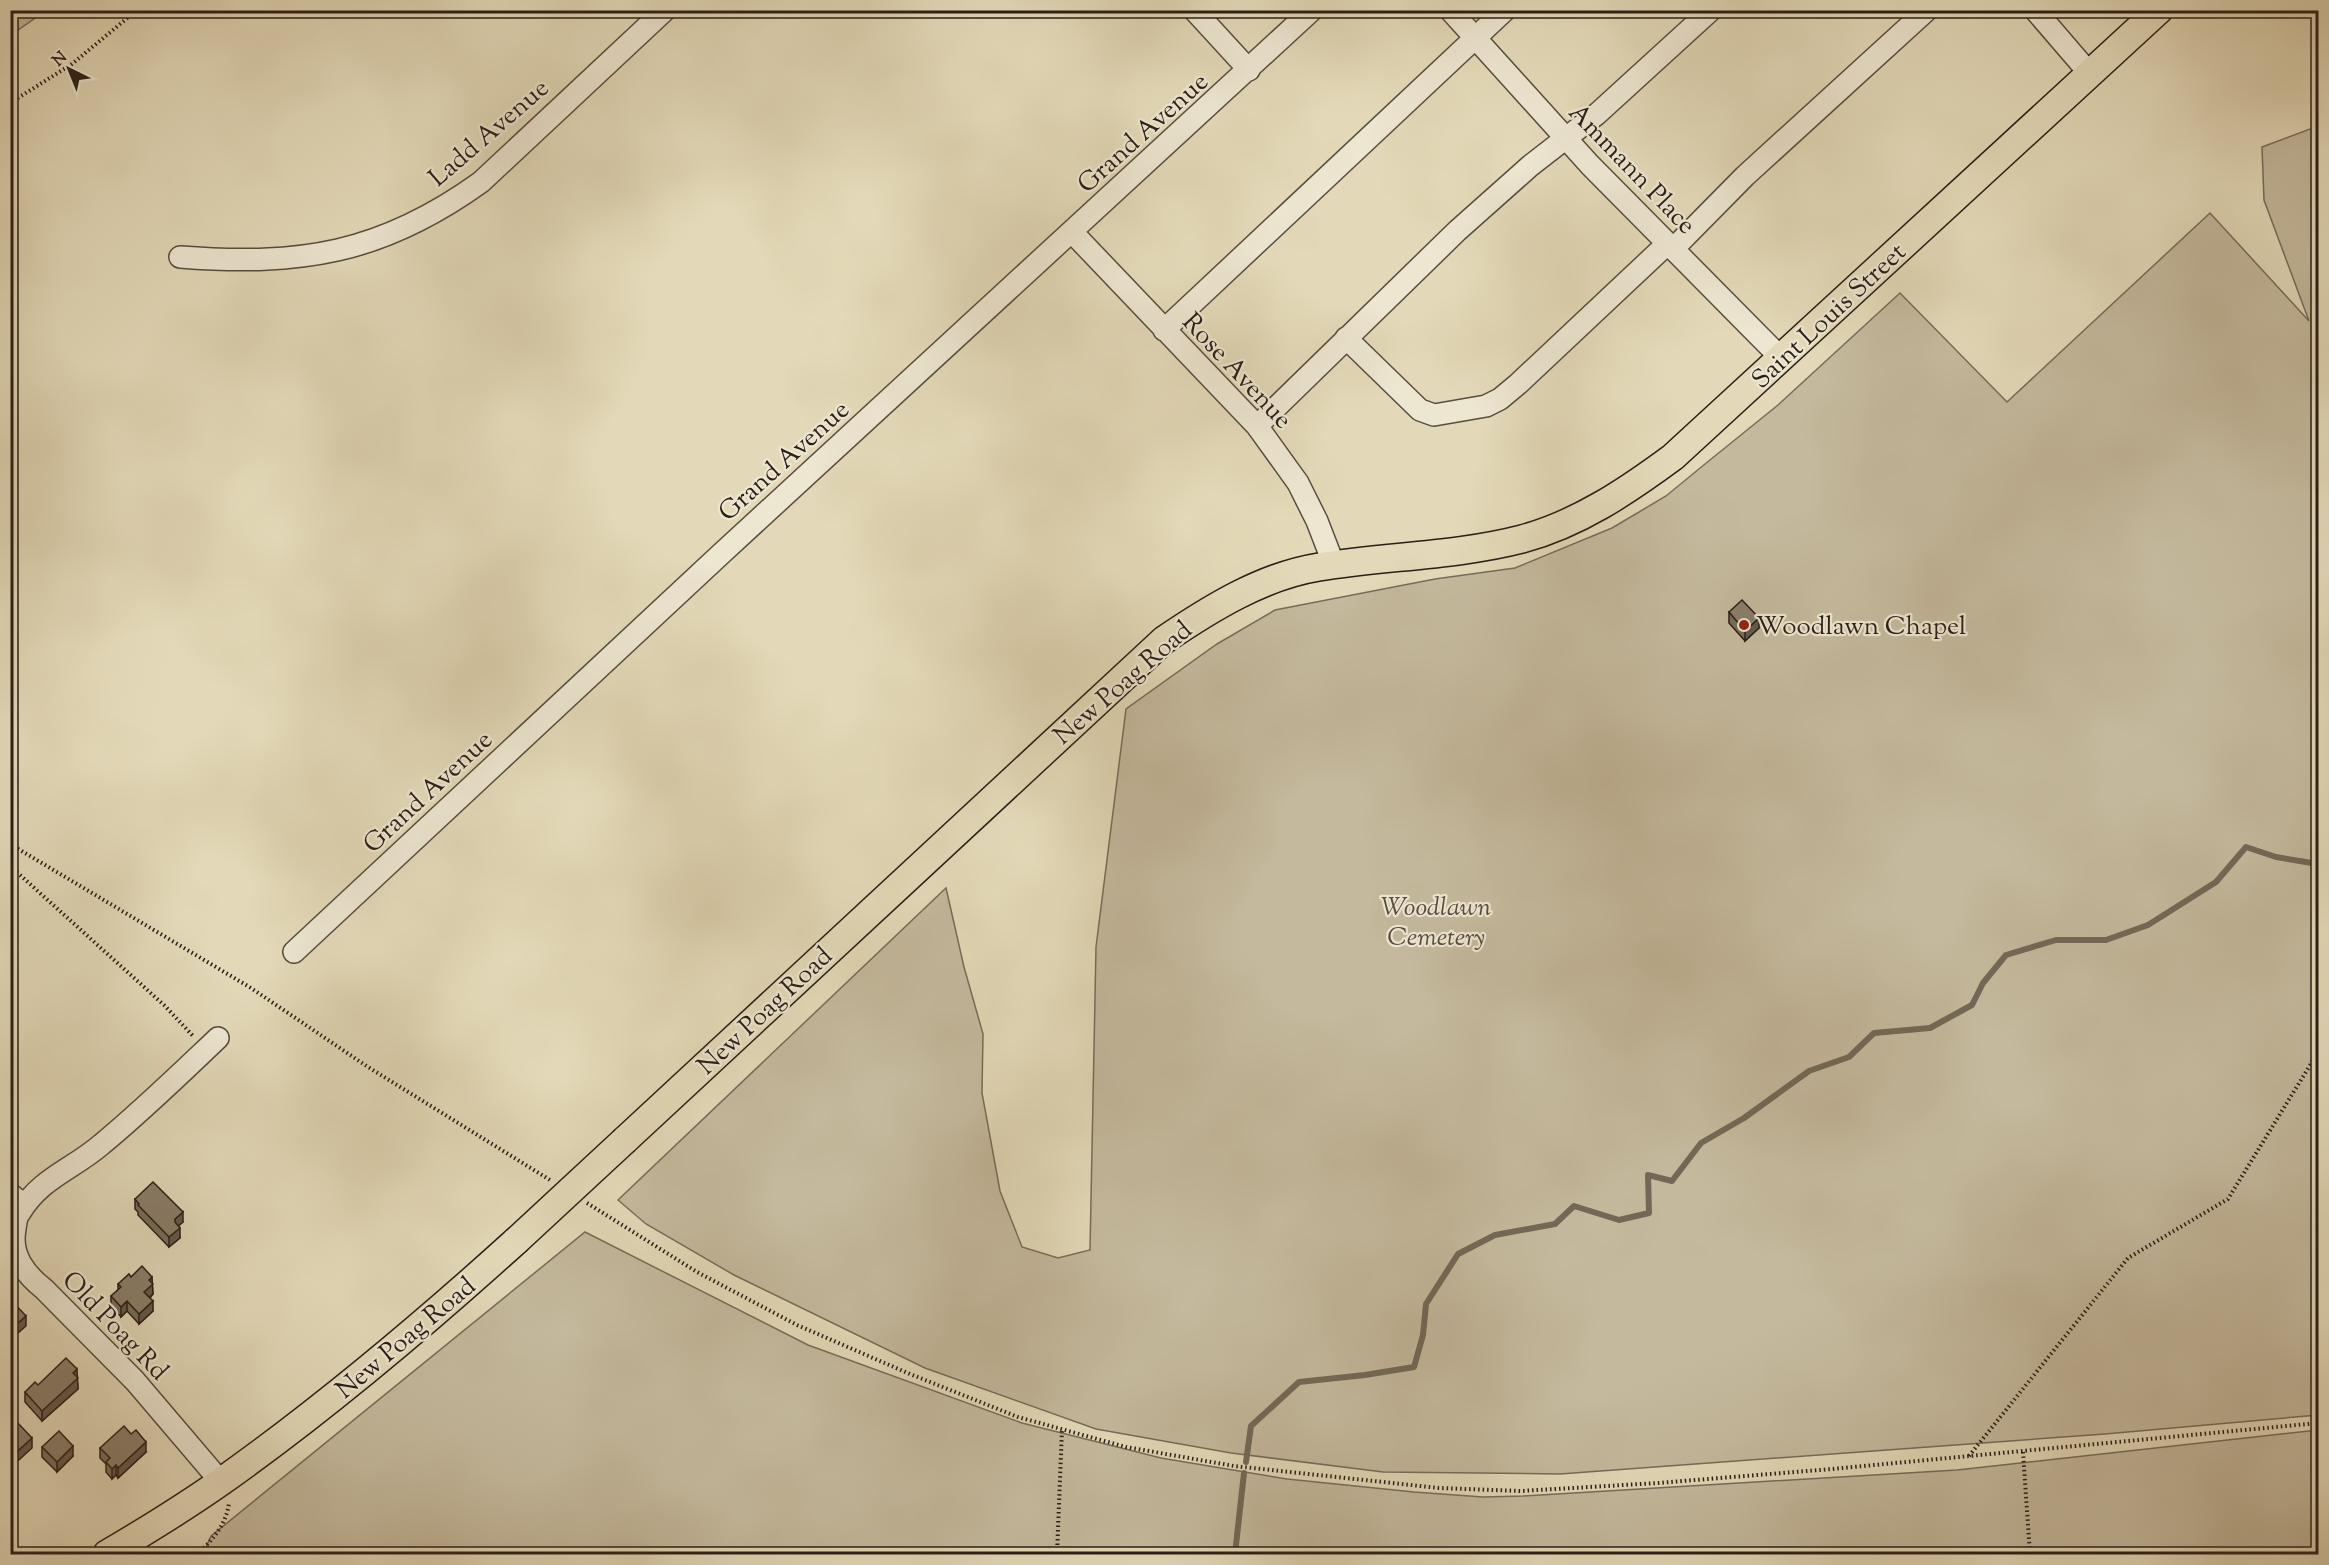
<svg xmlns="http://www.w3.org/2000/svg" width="2329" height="1565" viewBox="0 0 2329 1565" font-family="'Sorts Mill Goudy',serif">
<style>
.green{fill:#c4b99d;stroke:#776c5a;stroke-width:1.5}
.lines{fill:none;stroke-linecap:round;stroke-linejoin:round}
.stream{stroke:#736857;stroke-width:6}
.minor-casing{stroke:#584d3f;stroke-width:24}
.major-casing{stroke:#2a1e17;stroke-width:30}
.path{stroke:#2a1e17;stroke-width:4;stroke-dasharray:1.5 3;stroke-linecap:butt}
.minor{stroke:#ede6d1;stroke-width:21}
.major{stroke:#e3d9b8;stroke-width:27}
.major-bridge-casing{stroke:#2a1e17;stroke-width:30;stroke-linecap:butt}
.major-bridge{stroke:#e3d9b8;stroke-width:27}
.wall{fill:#776d5c;stroke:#2a1e17;stroke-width:1.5}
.shaded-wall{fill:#61594b;stroke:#2a1e17;stroke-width:1.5}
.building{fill:#8a7f6b;stroke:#2a1e17;stroke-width:1.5}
.poi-dot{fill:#8f2418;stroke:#ede6d1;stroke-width:2}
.labels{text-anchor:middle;stroke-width:4.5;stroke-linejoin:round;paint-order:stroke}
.street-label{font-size:26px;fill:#2a1e17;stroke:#ede6d1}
.poi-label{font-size:26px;fill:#2a1e17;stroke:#ede6d1;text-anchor:start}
.park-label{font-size:26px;font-style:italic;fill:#584c3f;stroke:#ede6d1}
</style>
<rect width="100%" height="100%" fill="#e3d9b8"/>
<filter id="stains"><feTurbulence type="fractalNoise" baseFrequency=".00333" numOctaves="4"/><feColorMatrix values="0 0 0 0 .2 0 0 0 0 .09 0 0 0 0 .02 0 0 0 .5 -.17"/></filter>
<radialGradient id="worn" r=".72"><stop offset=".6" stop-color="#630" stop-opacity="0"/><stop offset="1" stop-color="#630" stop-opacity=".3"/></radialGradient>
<path class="green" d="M11,10H45V11L11,35Z
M2318,126V1415L2105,1434L1560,1474L1383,1472L1231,1453L1096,1429L925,1368L734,1275L646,1224L618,1200L946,888L964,967L983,1034L982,1093L1000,1191L1022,1247L1058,1258L1090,1250L1096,947L1126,709L1217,644L1275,610L1435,579L1515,568L1612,528L1666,496L1705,464L1778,405L1900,293L2007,402L2210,213L2309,321L2264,200L2262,147Z
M585,1232L808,1345L1022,1423L1161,1458L1287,1479L1414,1492L1483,1497L1523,1496L1957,1470L2318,1430V1554H203L211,1536Z"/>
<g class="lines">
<path class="stream" d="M1246,1462L1251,1426L1299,1382L1365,1375L1414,1367L1423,1335L1426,1304L1458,1254L1495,1235L1555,1224L1574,1206L1619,1220L1649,1213L1648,1175L1672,1181L1701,1143L1744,1118L1809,1071L1849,1057L1874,1033L1930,1028L1972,1005L1983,983L2006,955L2056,940H2106L2148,925L2216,882L2246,847L2276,857L2318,864
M1235,1554L1244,1473"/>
<defs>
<path id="minor" d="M1194,10L1249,70
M1450,10L1590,165L1781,358
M2035,10L2090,74
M1072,232L1257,426L1298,483L1317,521L1334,565
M1673,249L1745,176L1927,10
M180,257C300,266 381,254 481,182L665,10
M1164,330L1505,10
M1346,338L1420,410L1434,415L1486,406L1500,399L1518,384L1667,244
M1257,426L1457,231L1530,166L1597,114L1711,10
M294,952L722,553L1312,10
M10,1194L19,1201C19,1211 16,1219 15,1229C10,1255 25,1274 44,1289L135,1381L221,1482
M19,1214C40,1178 72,1170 102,1144C142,1111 180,1074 218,1038"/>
<path id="major" d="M625,1140L1164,640C1211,608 1263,576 1319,567C1386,556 1456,556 1522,539C1578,524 1627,491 1673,457L2159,10
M107,1554C146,1531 185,1507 222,1481C325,1408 422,1326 516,1241"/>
</defs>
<use href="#minor" class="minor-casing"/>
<use href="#major" class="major-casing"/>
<path class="path" d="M10,11L11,10
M10,103L72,64L137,10
M10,844L251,988L368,1067L550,1180
M10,866L164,1005L194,1037
M587,1203L697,1272L797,1325L910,1374L1018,1417L1126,1447L1234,1466L1439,1488L1521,1491L1658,1483L1832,1469L2318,1423
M2023,1452L2030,1554
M1969,1456L2128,1258L2228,1199L2312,1062L2318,1042
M197,1554C212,1541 226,1525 229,1503
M1057,1554L1062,1429"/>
<use href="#minor" class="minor"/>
<use href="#major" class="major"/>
<defs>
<path id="major-bridge" d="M516,1241L625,1140"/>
</defs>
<use href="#major-bridge" class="major-bridge-casing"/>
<use href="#major-bridge" class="major-bridge"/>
</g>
<path class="wall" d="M1729,612L1759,628L1745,641L1729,623Z
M135,1199L183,1222L178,1226L180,1238L169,1247L138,1215V1212L135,1209Z
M131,1277L152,1283L153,1294L150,1298L153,1311L139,1324L127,1311L121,1317L111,1306V1296L118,1290V1284Z
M77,1377L78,1389L42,1421L25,1402V1392Z
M42,1447L73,1456L57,1472L42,1457Z
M100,1448L146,1452L118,1478L116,1475L112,1479L106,1472V1464L100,1458Z"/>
<path class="shaded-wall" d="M1759,618V628L1745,641V631Z
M183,1212V1222L175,1229L180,1228V1238L169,1247V1237L175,1219Z
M152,1277L153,1294L144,1302V1292L149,1280Z
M127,1301V1311L121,1317V1307Z
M153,1301V1311L139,1324V1314Z
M26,1316V1326L10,1340V1330Z
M77,1369L78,1389L42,1421V1411Z
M32,1438V1448L10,1468V1458Z
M146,1442V1452L118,1478V1468Z
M73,1446V1456L57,1472V1462Z
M116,1465V1475L112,1479V1469Z"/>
<path class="building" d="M1742,600L1759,618L1745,631L1729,612Z
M153,1182L183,1212L175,1219V1222L180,1228L169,1237L138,1205L139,1204L135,1199Z
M142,1266L152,1277L149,1280L153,1284L144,1292L153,1301L139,1314L127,1301L121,1307L111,1296L121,1287L118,1284L129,1274L131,1277Z
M10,1299L26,1316L10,1330Z
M66,1358L77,1369L73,1373L78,1378L42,1411L25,1392L35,1382L38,1385Z
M15,1420L32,1438L10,1458V1424Z
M124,1426L131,1434L136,1430L146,1442L118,1468L116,1465L112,1469L106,1462L110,1458L100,1448Z
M59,1431L73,1446L57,1462L42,1447Z"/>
<circle class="poi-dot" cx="1744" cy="625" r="6"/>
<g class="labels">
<g class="street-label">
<text transform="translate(488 132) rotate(-41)" y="9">Ladd Avenue</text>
<text transform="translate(1142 132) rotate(-42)" y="9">Grand Avenue</text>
<text transform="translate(1633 168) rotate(46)" y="9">Ammann Place</text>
<text transform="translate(1828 315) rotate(-43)" y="9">Saint Louis Street</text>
<text transform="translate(1238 370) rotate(47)" y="9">Rose Avenue</text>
<text transform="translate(783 460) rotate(-42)" y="9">Grand Avenue</text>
<text transform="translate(1122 682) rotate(-41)" y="9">New Poag Road</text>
<text transform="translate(427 791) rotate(-43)" y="9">Grand Avenue</text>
<text transform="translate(764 1010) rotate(-43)" y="9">New Poag Road</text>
<text transform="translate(116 1325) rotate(46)" y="9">Old Poag Rd</text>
<text transform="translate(405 1337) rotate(-40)" y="9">New Poag Road</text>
</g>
<g class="poi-label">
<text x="1756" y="634">Woodlawn Chapel</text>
</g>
<g class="park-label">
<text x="1436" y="915">Woodlawn<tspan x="1436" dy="30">Cemetery</tspan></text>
</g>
</g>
<rect width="2329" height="1565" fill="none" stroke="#e3d9b8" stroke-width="36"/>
<rect x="12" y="12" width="2305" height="1541" fill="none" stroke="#2a1e17" stroke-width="3"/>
<rect x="18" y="18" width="2293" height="1529" fill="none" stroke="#2a1e17" stroke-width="1.5"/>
<g transform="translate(69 69) rotate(317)" stroke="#ede6d1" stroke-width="4.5" paint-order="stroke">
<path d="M0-4.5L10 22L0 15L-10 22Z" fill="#2a1e17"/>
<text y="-9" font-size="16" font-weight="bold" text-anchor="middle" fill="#2a1e17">N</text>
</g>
<rect width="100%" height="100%" filter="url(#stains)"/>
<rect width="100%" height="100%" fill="url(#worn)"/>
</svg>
